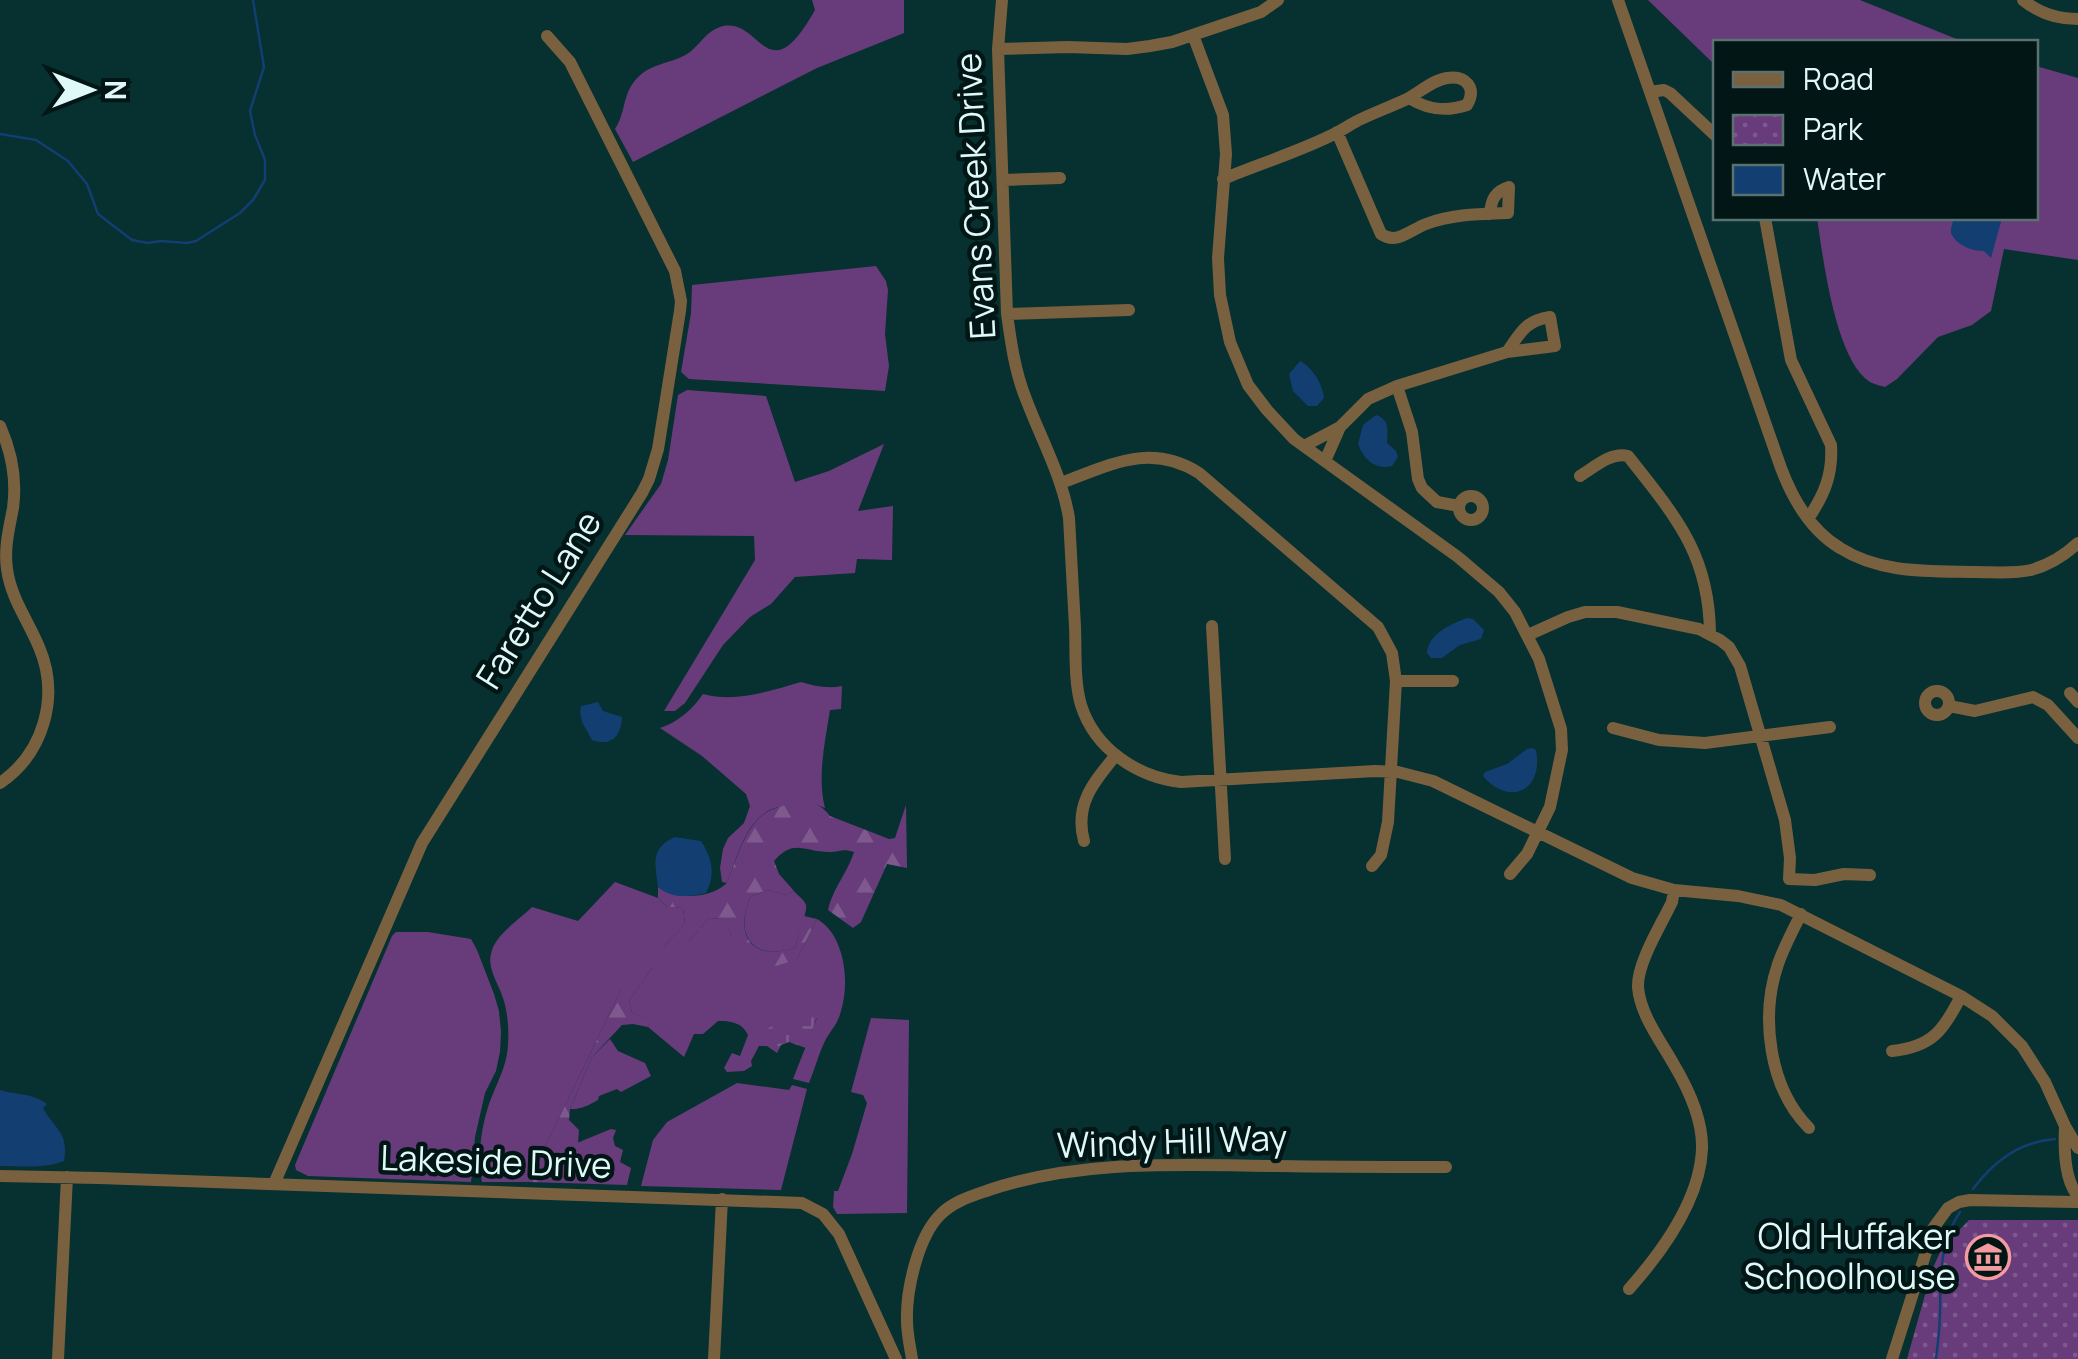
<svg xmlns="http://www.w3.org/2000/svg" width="2078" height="1359" viewBox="0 0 2078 1359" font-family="Manrope,sans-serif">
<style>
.grass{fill:#683c7b}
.forest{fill:url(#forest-firs)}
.wetland{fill:url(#wetland-marsh)}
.park{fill:url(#park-dots)}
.water{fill:#123e72}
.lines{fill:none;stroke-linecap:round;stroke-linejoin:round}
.stream{stroke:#123e72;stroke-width:2.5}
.minor{stroke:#796140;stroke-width:12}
.labels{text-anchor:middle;stroke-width:9;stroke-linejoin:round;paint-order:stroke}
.street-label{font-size:35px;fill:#dff9f8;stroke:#021616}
.poi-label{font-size:35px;fill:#dff9f8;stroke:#021616;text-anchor:end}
</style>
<defs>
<pattern id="forest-firs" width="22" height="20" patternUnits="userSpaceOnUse" patternTransform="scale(2.5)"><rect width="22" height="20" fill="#683c7b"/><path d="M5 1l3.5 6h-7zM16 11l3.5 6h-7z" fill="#7d598e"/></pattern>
<pattern id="wetland-marsh" width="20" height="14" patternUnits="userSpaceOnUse" patternTransform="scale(2.5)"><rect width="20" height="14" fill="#683c7b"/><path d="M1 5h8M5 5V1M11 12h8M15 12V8" fill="none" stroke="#7d598e"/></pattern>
<pattern id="park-dots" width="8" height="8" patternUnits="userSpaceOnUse" patternTransform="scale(2.5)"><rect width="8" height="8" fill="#683c7b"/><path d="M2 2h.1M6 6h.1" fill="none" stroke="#7d598e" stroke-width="1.8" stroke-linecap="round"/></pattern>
</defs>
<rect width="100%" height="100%" fill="#073030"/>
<path class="grass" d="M812,0H904V33L817,68L633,162L615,129C624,116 623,100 631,86C647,61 670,66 690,52C700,44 707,31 720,27C761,14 766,97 815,10Z
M1648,0H1860L1964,42H1716L1715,65Z
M2036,66L2078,78V260L2004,249L1991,311L1972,325L1938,337L1897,379L1885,387C1884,387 1871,383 1870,382C1835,360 1823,257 1817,218H2036Z
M876,266L886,281L888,290L885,334L889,366L885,391L689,379L681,372L691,313L692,285Z
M687,390L766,396L795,482L829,471L884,444L858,511L893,506L892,560L857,559L855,573L795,577L771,604L750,617L723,645L685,703L675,711H664L755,560L754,536L625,535L661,484L668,460L678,395Z
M801,682C814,686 828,689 842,686L841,709L830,710C825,742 817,777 825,808C809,801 803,800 787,805C782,807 777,807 772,809C745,821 737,858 727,883L722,882L720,868L723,849L728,838L744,823L750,806L746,794L702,756L660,728C678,722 692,710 703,694C737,703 769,691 801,682Z
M615,882L658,898L667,907L683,908L685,924L664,946L688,942L709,918L722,919L731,932L729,946L797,959L817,919C845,935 850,982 841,1011C838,1023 832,1029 826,1039C819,1052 815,1069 809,1083L793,1079L817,1018L759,1046L751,1061L752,1066L744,1071L727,1072L724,1068L732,1053L740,1056L748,1035C742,1022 730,1021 718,1021L703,1034H694L684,1057L648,1027L649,1019L632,1013L629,1001L653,966L621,990L528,1182H482C477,1158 481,1128 489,1104C496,1084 507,1067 508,1045C509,1030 508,1013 503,998C499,985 487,968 491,954C494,935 519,920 532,907L578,921Z
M767,890L787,895L794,891C798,896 804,899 806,905C808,910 797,940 795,948C753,961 734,937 750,897Z
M396,932H428L471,939L477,950L494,994L499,1011L501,1032L500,1052L496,1071L485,1093L475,1137L471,1182L308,1176L296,1170L295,1165L392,936Z
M871,1018L909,1020L907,1213L837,1214L833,1207L834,1191H838L852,1154L867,1103L863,1095L851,1092Z
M610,1039L618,1051L645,1063L651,1076L621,1092L617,1089L599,1096L598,1100C589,1105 580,1110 570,1109L592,1057Z
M737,1083L789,1090L792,1085L807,1089L781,1190L641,1186L653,1140L667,1122Z
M611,1129L616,1130L613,1138L615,1146L623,1150L620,1162L631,1168L627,1185L562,1183L554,1165L555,1152Z"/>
<path class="forest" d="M797,800C811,801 822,805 830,816L889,839L895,838L906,805L907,868L887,864L861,922L853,928L828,910C834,886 847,874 854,852C843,848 840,852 829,852C804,852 794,838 774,861L779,874L794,891L787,895L767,890L750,897C734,937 752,961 795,948L804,916L817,919L797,959L776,966L728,946L731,932L721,919L709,918L688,942L677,950L663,947L685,924L683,908L667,907L658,898V887C676,900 710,899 727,883C737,859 744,827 767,812C777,806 788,806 797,800Z
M651,959L653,966L629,1001L632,1013L650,1019L648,1027L633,1024L622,1025L592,1057L570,1109L569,1120L579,1130L578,1143L555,1153L554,1165L562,1183L528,1182L621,990Z"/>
<path class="wetland" d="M805,1008L817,1017L806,1048L789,1042L781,1045L777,1053L767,1046H759L767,1029Z"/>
<path class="park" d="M1969,1220H2078V1359H1907L1932,1270L1942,1248Z"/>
<path class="water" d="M1954,218H2002L1991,258L1984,251C1971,251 1956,245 1951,233C1950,229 1953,222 1954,218Z
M1300,361C1312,367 1323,384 1324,398L1317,406H1308L1293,391L1289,374Z
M1376,415C1391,420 1387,431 1387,443L1396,451L1398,457L1392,466C1375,470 1364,460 1358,444L1363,425Z
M1467,618L1473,619L1484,630L1481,639L1460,645L1442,658H1431L1427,653C1428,634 1451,624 1467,618Z
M598,702L603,711L622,717C621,736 612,747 592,740L582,722L580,712L581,706Z
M1532,748L1536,750C1544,791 1509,807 1483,776L1485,772L1507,764L1527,749Z
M675,837L701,841C712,858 716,874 706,893C690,897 671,899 658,887C655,864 650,848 675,837Z
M0,1090C16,1095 33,1093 47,1104L43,1108C55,1130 69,1132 64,1161C44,1169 21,1166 0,1166Z"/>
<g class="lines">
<path class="stream" d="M0,134L36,140L68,161L87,184L98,214L132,240L148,243L161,241L187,243L196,241L240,213L253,200L265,180V160L255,135L250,111L264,67L253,0
M1973,1189C1994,1161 2019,1142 2055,1139
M1936,1359C1938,1343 1940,1327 1940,1311C1941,1276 1939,1243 1960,1212"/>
<path class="minor" d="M1002,0L998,49L1007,314C1011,343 1015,372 1026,399C1041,439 1062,476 1069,518C1071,554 1073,591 1075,627C1076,652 1074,681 1081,705C1095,749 1137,777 1181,782L1375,771L1398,772L1433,781L1632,878L1674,890L1738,896L1781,905L1961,996L1992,1016L2022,1046L2045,1082L2065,1126L2078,1148
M1618,0L1781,468C1793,500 1810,530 1840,548C1881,574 1929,571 1976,572C1994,572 2013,574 2031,570C2050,565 2064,556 2078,543
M2023,0C2039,13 2058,19 2078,19
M1193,35L1223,115L1226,154L1218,258L1220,295L1230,342L1248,385L1267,410L1294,439L1458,557L1499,592L1515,612L1539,659L1561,729L1562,750L1550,807L1527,854L1510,874
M998,49L1068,47L1127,49L1150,46L1172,42L1261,12L1278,0
M1650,92L1664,90L1670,93L1716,136
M1337,132L1381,234C1397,245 1410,230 1426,224C1452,214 1481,214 1508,213L1509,187C1495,191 1491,200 1490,214
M1223,179C1259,164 1295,153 1330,136C1339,132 1348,126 1357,121C1373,113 1390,107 1407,99C1420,92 1433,80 1447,78C1466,75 1477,88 1467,105C1446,112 1428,110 1409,98
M1003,180L1060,178
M1765,218L1791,360L1831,445C1833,475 1824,495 1808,519
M1007,314L1129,310
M1397,386L1412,432L1418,479L1422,488L1437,502L1459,506
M0,426C12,453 17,479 13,508C9,529 4,548 7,569C11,599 28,620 39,647C60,696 44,753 0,783
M1304,446L1340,427
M1325,461L1340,427L1368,399L1397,386L1507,352L1555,346L1550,317C1525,321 1521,332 1507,352
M1580,476C1595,467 1610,452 1628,456C1675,516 1709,553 1710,633
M1061,483C1110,465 1150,442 1199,473L1378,627L1392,653L1396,681L1388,822L1381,855L1372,866
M1459 508a12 12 0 1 1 24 0a12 12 0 1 1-24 0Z
M1212,626L1225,859
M1528,635L1568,617L1585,612H1617L1699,629L1720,640L1729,647L1740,666L1785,820L1790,858L1789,879L1815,880L1844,874L1870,875
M1396,681H1453
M1925 703a12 12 0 1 1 24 0a12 12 0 1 1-24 0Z
M2070,693L2078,702
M1949,706L1975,711L2033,697L2048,705L2078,738
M1613,728L1659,740L1705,743L1830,727
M1084,841C1074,804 1094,782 1116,755
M1801,914C1793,930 1784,947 1778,964C1760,1017 1769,1088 1809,1128
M1892,1051C1932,1047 1944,1030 1961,996
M2065,1127C2064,1147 2064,1180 2078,1196
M0,1176L99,1178L802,1203L823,1214L839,1234L896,1359
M274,1184L422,843L642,493L649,479L658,449L680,311L681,301L675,271L570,62L547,36
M1629,1289C1661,1253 1700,1200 1702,1149C1703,1119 1688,1088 1673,1063C1660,1040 1640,1014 1638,987C1637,963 1661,925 1672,902L1674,890
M58,1359L67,1177
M714,1359L722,1199
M912,1359C910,1346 907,1334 907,1321C906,1290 918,1236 941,1214C954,1201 972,1196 989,1190C1081,1159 1181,1165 1277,1166C1334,1167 1390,1167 1446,1167
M1892,1359L1934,1227L1948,1208L1959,1202L1970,1200L2078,1202"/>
</g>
<defs>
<symbol id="museum-ring" viewBox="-11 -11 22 22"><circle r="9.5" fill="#021616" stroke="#f49aa1" stroke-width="1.5"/><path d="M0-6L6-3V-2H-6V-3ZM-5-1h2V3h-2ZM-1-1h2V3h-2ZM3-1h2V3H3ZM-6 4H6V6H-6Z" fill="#f49aa1"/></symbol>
</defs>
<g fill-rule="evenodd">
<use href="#museum-ring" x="1963" y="1232" width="50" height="50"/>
</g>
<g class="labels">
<g class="street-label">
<text transform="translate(976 196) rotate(-93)" y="12">Evans Creek Drive</text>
<text transform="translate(539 600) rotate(-58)" y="12">Faretto Lane</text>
<text transform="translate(1172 1142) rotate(-2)" y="12">Windy Hill Way</text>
<text transform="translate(496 1162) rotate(2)" y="12">Lakeside Drive</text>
</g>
<g class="poi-label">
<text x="1956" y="1249">Old Huffaker<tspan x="1956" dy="40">Schoolhouse</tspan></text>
</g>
</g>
<rect x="1713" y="40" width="325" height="180" fill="#021616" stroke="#5a7170" stroke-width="2.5"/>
<rect x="1733" y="72" width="50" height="15" fill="#796140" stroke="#5a7170" stroke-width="2.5"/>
<text x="1803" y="90" font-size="30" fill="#dff9f8">Road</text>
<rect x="1733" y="115" width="50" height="30" fill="url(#park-dots)" stroke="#5a7170" stroke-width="2.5"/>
<text x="1803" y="140" font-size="30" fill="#dff9f8">Park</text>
<rect x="1733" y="165" width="50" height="30" fill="#123e72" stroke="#5a7170" stroke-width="2.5"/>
<text x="1803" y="190" font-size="30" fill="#dff9f8">Water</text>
<g transform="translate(90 90) rotate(90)" stroke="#021616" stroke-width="8" paint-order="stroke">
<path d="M0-8L18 38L0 25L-18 38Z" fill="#dff9f8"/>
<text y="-15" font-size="28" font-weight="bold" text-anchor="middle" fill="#dff9f8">N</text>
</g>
</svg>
